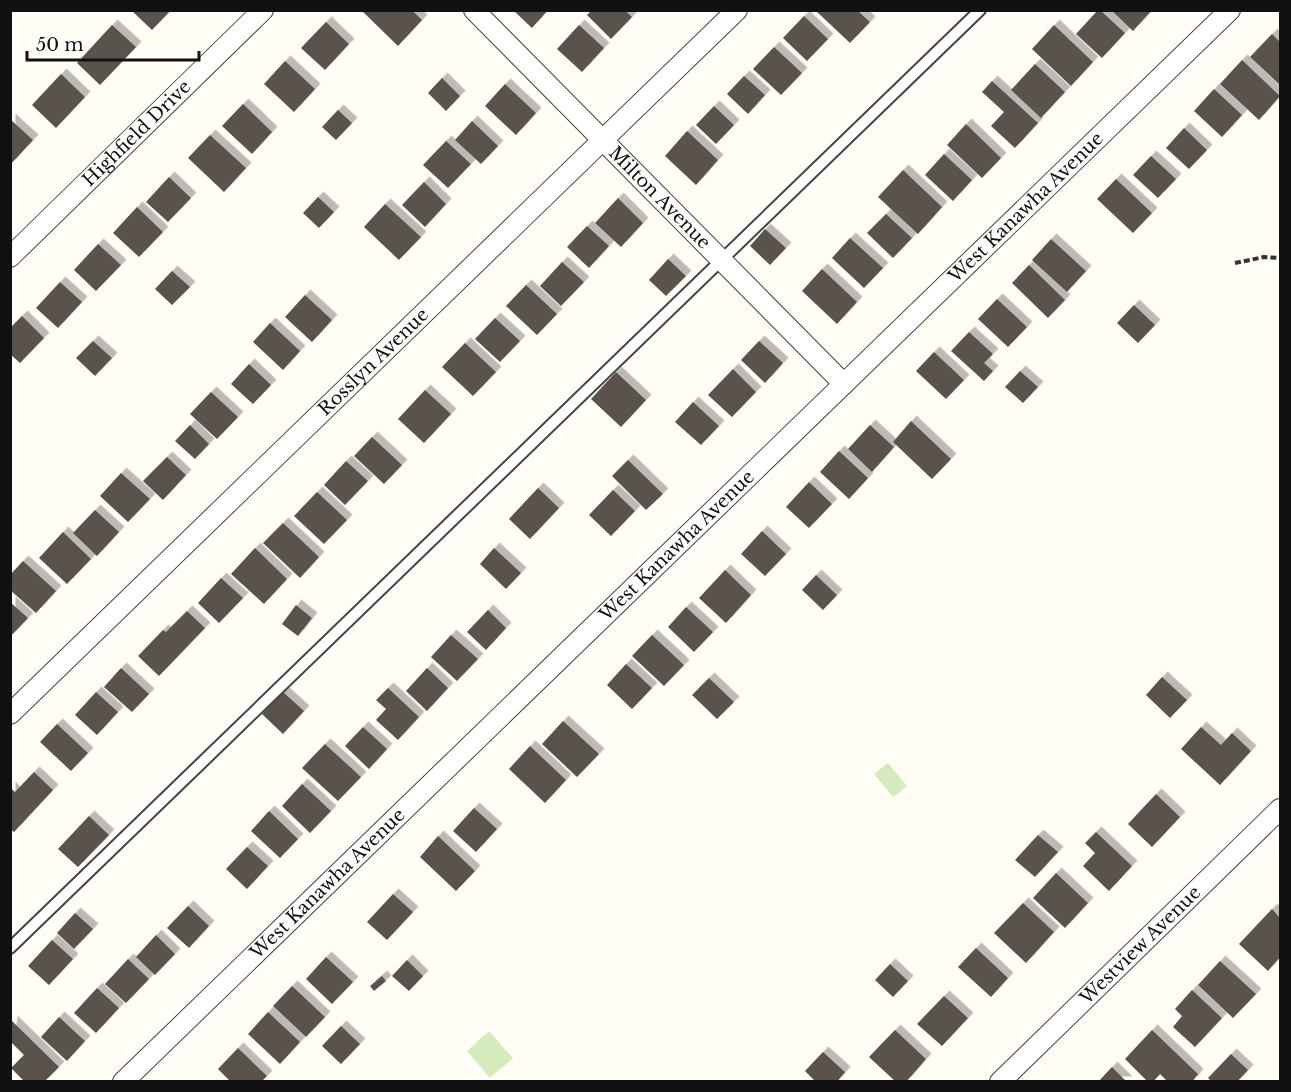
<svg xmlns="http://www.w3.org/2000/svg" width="1291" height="1092" viewBox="0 0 1291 1092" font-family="'Libre Baskerville',serif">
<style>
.green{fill:#d5ebbd}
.building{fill:#5a524d;filter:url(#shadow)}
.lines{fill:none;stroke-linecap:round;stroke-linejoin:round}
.lane-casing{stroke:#444;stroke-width:14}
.street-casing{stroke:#444;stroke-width:22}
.path{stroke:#333;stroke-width:4;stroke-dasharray:6 3;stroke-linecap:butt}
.lane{stroke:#fff;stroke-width:10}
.street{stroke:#fff;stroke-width:20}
.labels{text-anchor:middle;stroke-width:6;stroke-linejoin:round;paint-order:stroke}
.street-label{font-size:18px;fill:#111;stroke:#fff}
</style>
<defs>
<filter id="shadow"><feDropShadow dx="5.5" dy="-5.5" stdDeviation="0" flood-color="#0004"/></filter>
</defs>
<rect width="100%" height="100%" fill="#fffdf5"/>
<path class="green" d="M888,763L907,786L893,797L874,774Z
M489,1031L513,1058L490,1078L467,1051Z"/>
<path class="building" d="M131,10H171L152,30Z
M361,10H412L422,20L398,46Z
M513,10H548L532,28Z
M592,10H625L632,17L611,39L587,15Z
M815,10H857L870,22L850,43Z
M1098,10H1100L1125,33L1102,58L1076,34Z
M1111,10H1152L1133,31Z
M804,16L828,39L807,61L783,38Z
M326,22L349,44L325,70L301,48Z
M112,25L136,47L100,85L77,63Z
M579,25L604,48L582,72L557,49Z
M1054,25L1093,62L1071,86L1032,49Z
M1272,34L1280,42V85L1250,57Z
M774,47L802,73L781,95L753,69Z
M1242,60L1280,96L1259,120L1220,84Z
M285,61L315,89L294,112L264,84Z
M1035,64L1065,92L1041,118L1011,90Z
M61,74L85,97L56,128L32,105Z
M744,76L765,95L748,114L727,94Z
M442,78L460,96L446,111L428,93Z
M992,81L1038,123L1015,148L991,126L1004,112L982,92Z
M505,84L536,113L516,135L485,106Z
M1214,89L1242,115L1222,137L1194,111Z
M243,104L272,132L252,154L222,126Z
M714,106L734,125L716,144L696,125Z
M338,110L352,123L336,140L322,127Z
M10,119L33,140L10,165Z
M472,121L498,146L481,164L455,140Z
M966,124L1001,158L982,178L947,145Z
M1184,128L1207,150L1189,169L1166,148Z
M687,131L718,160L696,185L665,156Z
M210,135L246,168L224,192L188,158Z
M446,141L471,164L448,188L423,165Z
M944,154L972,180L953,201L925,175Z
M1151,156L1176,179L1158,198L1133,175Z
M903,170L942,207L918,234L878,197Z
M169,177L191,198L168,222L146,202Z
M1116,179L1152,213L1133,233L1097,199Z
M424,182L446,204L425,227L402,205Z
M318,197L334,212L319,228L303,213Z
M618,198L643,223L621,247L595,223Z
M385,204L421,237L399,260L364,227Z
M137,207L163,232L139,257L113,233Z
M886,214L912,238L893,258L867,233Z
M587,226L609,246L589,268L567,247Z
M765,229L786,248L770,265L750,246Z
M850,238L883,268L864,288L832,258Z
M1051,239L1086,271L1067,292L1032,260Z
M98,244L121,265L96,291L74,270Z
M668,259L686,276L666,296L649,280Z
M562,262L584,282L561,306L540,286Z
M1029,265L1065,300L1048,318L1012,283Z
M822,269L857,302L837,324L802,291Z
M172,271L190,287L172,305L155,289Z
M60,282L82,302L58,328L36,308Z
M526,285L557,314L537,335L506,306Z
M305,295L332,320L312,342L285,317Z
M997,299L1027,327L1008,347L978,319Z
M1134,305L1155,325L1138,343L1117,323Z
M22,316L44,338L20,363L10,354V328Z
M495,318L520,341L500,362L475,339Z
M270,323L300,351L283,370L253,342Z
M969,332L993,354L984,363L993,371L984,381L951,351Z
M93,341L112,358L95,376L76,358Z
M759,341L783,363L765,383L741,360Z
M465,343L496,372L473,396L442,367Z
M934,352L964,380L946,399L916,371Z
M249,364L271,385L253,404L231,384Z
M733,369L756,392L732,417L708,395Z
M1020,371L1038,387L1023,403L1005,387Z
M616,372L646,400L621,427L591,399Z
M425,390L451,414L424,443L398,419Z
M211,392L238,417L217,439L190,414Z
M693,402L719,426L701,445L675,422Z
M911,421L951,459L932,479L893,442Z
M190,425L209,444L195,459L175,441Z
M870,425L894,447L872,472L848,449Z
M372,437L402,465L384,484L354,456Z
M839,451L868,478L849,499L820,472Z
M167,457L186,475L163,500L143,481Z
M628,460L663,494L646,510L612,476Z
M346,461L368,481L345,505L324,485Z
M121,473L150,499L128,522L100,496Z
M809,482L832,504L809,528L786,507Z
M538,488L559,508L530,539L509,519Z
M613,490L635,511L611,536L589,515Z
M317,492L347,520L324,544L294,516Z
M95,510L119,532L97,556L73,533Z
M283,523L319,557L300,578L263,543Z
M762,531L786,554L765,576L741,554Z
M63,532L91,559L67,584L39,558Z
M255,548L287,579L264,604L231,574Z
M494,548L521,573L506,589L480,564Z
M23,561L56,591L36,613L10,590V575Z
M725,570L751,595L726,623L699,598Z
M816,575L837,595L823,610L802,590Z
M221,578L243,598L219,623L198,603Z
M10,602L28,618L10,637Z
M296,605L312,618L298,636L282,624Z
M686,607L713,632L694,652L668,627Z
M488,610L506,628L486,650L467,632Z
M187,611L205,628L159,676L138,656L163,630L166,632Z
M451,635L478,659L457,681L431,657Z
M652,635L684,665L664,686L632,656Z
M626,664L652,688L632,709L607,685Z
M121,668L149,694L132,712L104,687Z
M427,668L448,688L427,711L406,691Z
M1162,677L1187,700L1170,718L1146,695Z
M709,678L734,702L717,719L692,695Z
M388,688L419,717L398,740L376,720L386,709L376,700Z
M96,692L118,712L97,735L75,715Z
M283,692L304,711L283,734L262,714Z
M563,721L599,754L577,777L542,744Z
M57,724L88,753L71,771L40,742Z
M363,727L387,749L369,769L345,746Z
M1201,727L1221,745L1232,733L1251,751L1220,785L1181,749Z
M325,744L361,777L338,801L302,768Z
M530,746L566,780L545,803L509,769Z
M34,772L53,790L14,832L10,829V787L15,792Z
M302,784L331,811L310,833L282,806Z
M1156,794L1180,817L1152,847L1128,824Z
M474,808L497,829L476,852L453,831Z
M269,811L298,839L280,858L251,831Z
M89,816L109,835L78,867L58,849Z
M1096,832L1132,866L1109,891L1083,866L1095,853L1085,843Z
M1038,835L1058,852L1035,877L1015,860Z
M438,836L475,871L456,891L420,857Z
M247,847L268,866L247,889L226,869Z
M1056,873L1088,903L1065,928L1033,898Z
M393,894L413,912L387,940L367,922Z
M1023,903L1054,932L1026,963L994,933Z
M188,906L209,926L189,948L167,928Z
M1272,909L1280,918V957L1268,971L1239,944Z
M75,913L93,929L74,949L57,933Z
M156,935L175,954L155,975L136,957Z
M52,940L73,959L49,985L28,966Z
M976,948L1008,978L991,997L958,967Z
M326,957L353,982L332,1004L306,979Z
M128,959L149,979L126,1003L105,984Z
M407,960L423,976L409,991L392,976Z
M1220,961L1256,994L1233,1018L1198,985Z
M890,964L908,981L893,997L875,980Z
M382,976L386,981L374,991L370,986Z
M292,986L325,1017L306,1037L273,1006Z
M97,988L119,1008L96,1033L74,1013Z
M1192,990L1222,1018L1195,1047L1173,1027L1182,1016L1175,1009Z
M944,996L968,1018L942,1046L917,1024Z
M268,1012L300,1042L280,1064L248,1034Z
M59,1017L85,1041L67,1061L41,1037Z
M12,1021L59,1067L44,1082H25L11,1068L24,1055L10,1041Z
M341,1026L360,1044L341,1064L322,1046Z
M895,1030L926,1059L906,1082H896L869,1057Z
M1152,1030L1198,1074L1192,1082H1168L1160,1074L1153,1082H1148L1125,1059Z
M238,1048L267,1076L261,1082H231L218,1069Z
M823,1052L845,1072L837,1082H816L805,1071Z
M1231,1054L1248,1070L1237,1082H1212L1208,1078Z
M1112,1067L1127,1082H1098Z"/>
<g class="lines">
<defs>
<path id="lane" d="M10,948L980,10"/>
<g id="street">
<path id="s1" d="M474,10L844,384"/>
<path id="s2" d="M10,257L263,10"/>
<path id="s3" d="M10,714L737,10"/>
<path id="s4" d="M123,1082L1230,10"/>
<path id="s5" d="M1000,1082L1280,809"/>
</g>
</defs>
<use href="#lane" class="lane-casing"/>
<use href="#street" class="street-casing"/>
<path class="path" d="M1235,263L1264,257L1280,258"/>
<use href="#lane" class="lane"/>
<use href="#street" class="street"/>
</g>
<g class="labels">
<g class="street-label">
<text dy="6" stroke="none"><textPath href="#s2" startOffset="177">Highfield Drive</textPath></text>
<text dy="6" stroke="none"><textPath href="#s1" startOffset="264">Milton Avenue</textPath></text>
<text dy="6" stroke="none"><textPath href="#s4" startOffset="1257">West Kanawha Avenue</textPath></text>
<text dy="6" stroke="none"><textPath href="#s3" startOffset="506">Rosslyn Avenue</textPath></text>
<text dy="6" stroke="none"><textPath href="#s4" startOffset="771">West Kanawha Avenue</textPath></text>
<text dy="6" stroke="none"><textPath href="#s4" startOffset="285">West Kanawha Avenue</textPath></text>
<text dy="6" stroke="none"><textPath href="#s5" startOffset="196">Westview Avenue</textPath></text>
</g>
</g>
<rect width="1291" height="1092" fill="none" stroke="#111111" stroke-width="24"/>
<path d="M27 51v9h172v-9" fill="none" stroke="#111111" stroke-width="3"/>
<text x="36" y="51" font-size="18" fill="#111111" stroke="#ffffff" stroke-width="4.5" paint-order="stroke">50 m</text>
</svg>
